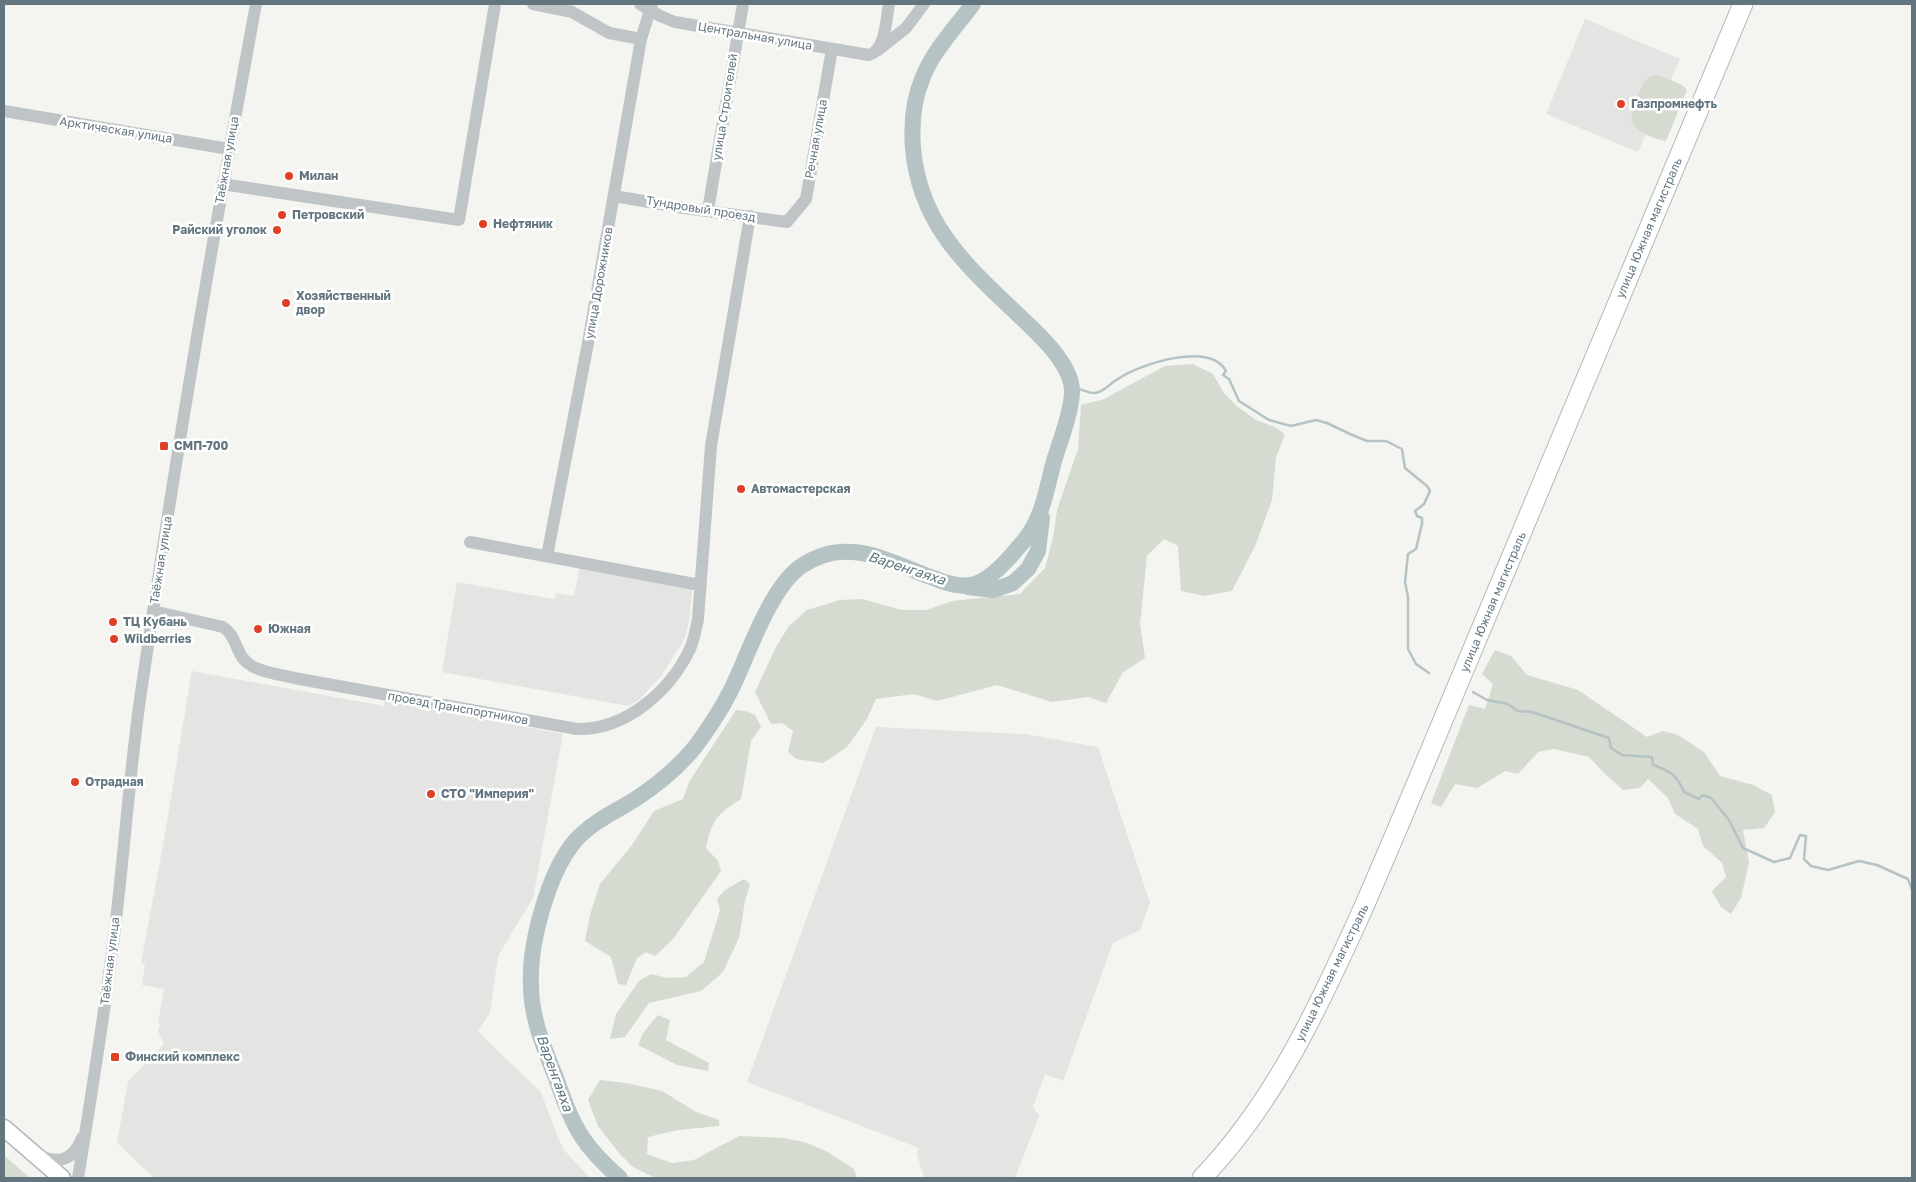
<svg xmlns="http://www.w3.org/2000/svg" width="1916" height="1182" viewBox="0 0 1916 1182" font-family="'Golos Text',sans-serif">
<style>
.built{fill:#e4e5e3}
.green{fill:#d5dbd1}
.lines{fill:none;stroke-linecap:round;stroke-linejoin:round}
.stream{stroke:#b5c3c5;stroke-width:2.5}
.river{stroke:#b5c3c5;stroke-width:16}
.major-casing{stroke:#b2b7ba;stroke-width:19}
.highway-casing{stroke:#b2b6b8;stroke-width:21}
.minor{stroke:#bfc4c6;stroke-width:12}
.major{stroke:#fff;stroke-width:16}
.highway{stroke:#fff;stroke-width:19}
.poi-dot{fill:#de4026;stroke:#fff;stroke-width:2}
.labels{text-anchor:middle;stroke-width:5;stroke-linejoin:round;paint-order:stroke}
.street-label{font-size:12px;fill:#637680;stroke:#fff}
.poi-label{font-size:12px;font-weight:bold;fill:#637680;stroke:#fff;text-anchor:start}
.water-label{font-size:14px;font-style:italic;fill:#5f787e;stroke:#fff}
</style>
<rect width="100%" height="100%" fill="#f4f4f0"/>
<path class="built" d="M1585,19L1680,59L1638,152L1546,114Z
M580,565L693,586L689,621L685,638L662,675L639,700L628,706L442,672L457,582L554,599L556,593L574,596Z
M192,671L384,706L385,701L563,734L533,898L498,956L490,1012L478,1032L541,1092L558,1138L565,1151L590,1178H154L117,1143L128,1082L164,1044L158,1031L160,1024L158,1023L164,989L142,985L145,964L141,963L163,845Z
M876,727L1025,734L1098,747L1150,903L1140,930L1113,943L1063,1081L1045,1074L1033,1107L1039,1116L1015,1178H924L917,1154L919,1148L747,1082Z"/>
<path class="green" d="M1659,75L1682,85L1687,90L1666,141C1655,139 1637,133 1632,122C1629,115 1641,83 1648,78C1651,75 1654,75 1659,75Z
M1193,364L1213,374L1224,393L1238,407L1256,420L1277,428L1285,435L1276,457L1272,500L1256,544L1232,591L1204,596L1181,591L1178,546L1164,539L1147,556L1140,624L1145,658L1123,672L1106,703L1088,697L1052,702L997,685L937,701L914,694L876,699L867,719L847,747L823,763L796,759L788,752L793,731L782,723L771,724L755,692L777,645L789,626L807,610L840,600L862,599L902,610H927L952,601L1020,594L1045,568L1053,538L1057,510L1078,449L1081,405L1104,399L1165,366Z
M1495,650L1511,656L1527,675L1578,690L1647,737L1663,731L1678,735L1704,752L1720,776L1753,785L1772,795L1775,812L1764,828L1743,830L1749,862L1741,898L1731,914L1721,907L1712,891L1726,877L1722,863L1703,846L1698,829L1675,814L1668,798L1648,779L1640,788L1623,790L1604,773L1589,757L1554,749L1538,752L1518,774L1505,771L1477,788L1455,784L1441,807L1431,803L1469,705L1485,709L1493,684L1482,674Z
M736,710L745,711L755,715L761,727L751,741L741,799C716,815 712,820 706,848L718,861L721,871L673,939L655,956L646,952L637,958L626,985L618,984L611,957L585,941L590,915L600,884L632,845L654,811L683,799L689,782Z
M744,879L750,884L745,901L739,938L723,972L701,991L649,1003L625,1037L610,1039L616,1014L639,981L651,974L668,978L686,977L704,962L720,910L717,899L725,890Z
M658,1015L670,1020L666,1040L709,1063L708,1071L677,1065L638,1045L643,1033Z
M600,1080L626,1083L662,1091L696,1112L719,1120V1126L678,1130L648,1137L647,1154L672,1163L694,1160L739,1136L784,1138L804,1142L826,1151L854,1169L857,1178H655L633,1167L619,1153L598,1126L588,1100Z
M4,1155L30,1178H4Z"/>
<g class="lines">
<path class="stream" d="M1073,386C1079,389 1088,393 1095,393C1105,392 1110,383 1118,379C1140,364 1210,341 1226,371L1223,375L1229,379L1239,401L1269,420L1291,426L1316,420L1327,423L1350,434L1367,441H1386L1402,449L1405,468L1427,486L1430,491L1424,504L1415,511L1417,516L1422,518V524L1416,549L1408,554L1405,582L1408,597V649L1416,664L1429,673
M1473,692L1487,700L1508,704L1518,711L1532,712L1609,738L1611,748L1622,755L1652,757L1653,765C1670,771 1677,775 1684,792L1699,799L1703,795L1711,798L1729,820L1743,848L1774,862L1790,858L1800,835L1806,836L1804,859L1811,866L1828,870L1859,861L1877,865L1908,879L1912,890"/>
<path class="river" d="M968,587L994,590L1013,583L1028,569L1038,551L1042,518
M620,1178C606,1166 592,1152 582,1137C570,1118 563,1098 556,1078C544,1048 531,1018 531,985C529,944 548,873 575,841C592,822 613,813 634,800C657,785 678,768 695,747C709,728 723,707 733,686C749,652 770,589 800,567C846,534 889,562 936,579C951,585 967,589 982,581C997,573 1012,555 1023,542C1043,518 1046,490 1054,461C1060,441 1076,401 1071,383C1065,356 1031,327 1011,308C961,261 919,220 913,148C911,123 913,100 923,77C933,51 956,27 973,4"/>
<defs>
<path id="major" d="M4,1128L62,1178"/>
<path id="highway" d="M1202,1178C1275,1102 1319,1006 1362,911C1394,838 1425,763 1456,689C1552,461 1647,232 1743,4"/>
</defs>
<use href="#major" class="major-casing"/>
<use href="#highway" class="highway-casing"/>
<path class="minor" d="M533,4L572,12L609,33L641,39
M640,4L660,16L675,22L869,55C886,50 886,19 889,4
M878,50L906,28L924,4
M4,111L229,149
M222,184L459,220L495,4
M614,196L678,207L787,222L806,199L832,49
M708,210L743,4
M470,542L700,585
M547,556L588,343L641,39L652,4
M153,611L223,627C234,634 235,646 242,657C252,672 278,674 294,678L577,729C626,730 670,691 690,649C694,640 696,629 698,619L711,446L750,216
M38,1155C59,1164 73,1161 82,1138
M78,1178C91,1098 104,1017 114,936C124,857 129,778 140,699C174,466 213,235 256,4"/>
<use href="#major" class="major"/>
<use href="#highway" class="highway"/>
</g>
<g class="poi-dot">
<circle cx="1621" cy="104" r="5"/>
<circle cx="289" cy="176" r="5"/>
<circle cx="282" cy="215" r="5"/>
<circle cx="483" cy="224" r="5"/>
<circle cx="277" cy="230" r="5"/>
<circle cx="286" cy="303" r="5"/>
<rect x="159" y="441" width="10" height="10" rx="2.5"/>
<circle cx="741" cy="489" r="5"/>
<circle cx="113" cy="622" r="5"/>
<circle cx="258" cy="629" r="5"/>
<circle cx="114" cy="639" r="5"/>
<circle cx="75" cy="782" r="5"/>
<circle cx="431" cy="794" r="5"/>
<rect x="110" y="1052" width="10" height="10" rx="2.5"/>
</g>
<g class="labels">
<g class="street-label">
<text transform="translate(755 36) rotate(10)" y="4">Центральная улица</text>
<text transform="translate(725 107) rotate(-81)" y="4">улица Строителей</text>
<text transform="translate(116 130) rotate(9)" y="4">Арктическая улица</text>
<text transform="translate(816 139) rotate(-80)" y="4">Речная улица</text>
<text transform="translate(227 160) rotate(-80)" y="4">Таёжная улица</text>
<text transform="translate(701 209) rotate(9)" y="4">Тундровый проезд</text>
<text transform="translate(1649 228) rotate(-67)" y="4">улица Южная магистраль</text>
<text transform="translate(599 283) rotate(-80)" y="4">улица Дорожников</text>
<text transform="translate(161 560) rotate(-81)" y="4">Таёжная улица</text>
<text transform="translate(1493 602) rotate(-67)" y="4">улица Южная магистраль</text>
<text transform="translate(458 708) rotate(10)" y="4">проезд Транспортников</text>
<text transform="translate(110 961) rotate(-83)" y="4">Таёжная улица</text>
<text transform="translate(1332 973) rotate(-64)" y="4">улица Южная магистраль</text>
</g>
<g class="poi-label">
<text x="1631" y="108">Газпромнефть</text>
<text x="299" y="180">Милан</text>
<text x="292" y="219">Петровский</text>
<text x="493" y="228">Нефтяник</text>
<text x="267" y="234" text-anchor="end">Райский уголок</text>
<text x="296" y="300">Хозяйственный<tspan x="296" dy="14">двор</tspan></text>
<text x="174" y="450">СМП-700</text>
<text x="751" y="493">Автомастерская</text>
<text x="123" y="626">ТЦ Кубань</text>
<text x="268" y="633">Южная</text>
<text x="124" y="643">Wildberries</text>
<text x="85" y="786">Отрадная</text>
<text x="441" y="798">СТО "Империя"</text>
<text x="125" y="1061">Финский комплекс</text>
</g>
<g class="water-label">
<text transform="translate(907 568) rotate(18)" y="5">Варенгаяха</text>
<text transform="translate(555 1073) rotate(70)" y="5">Варенгаяха</text>
</g>
</g>
<rect width="1916" height="1182" fill="none" stroke="#637680" stroke-width="10"/>
</svg>
